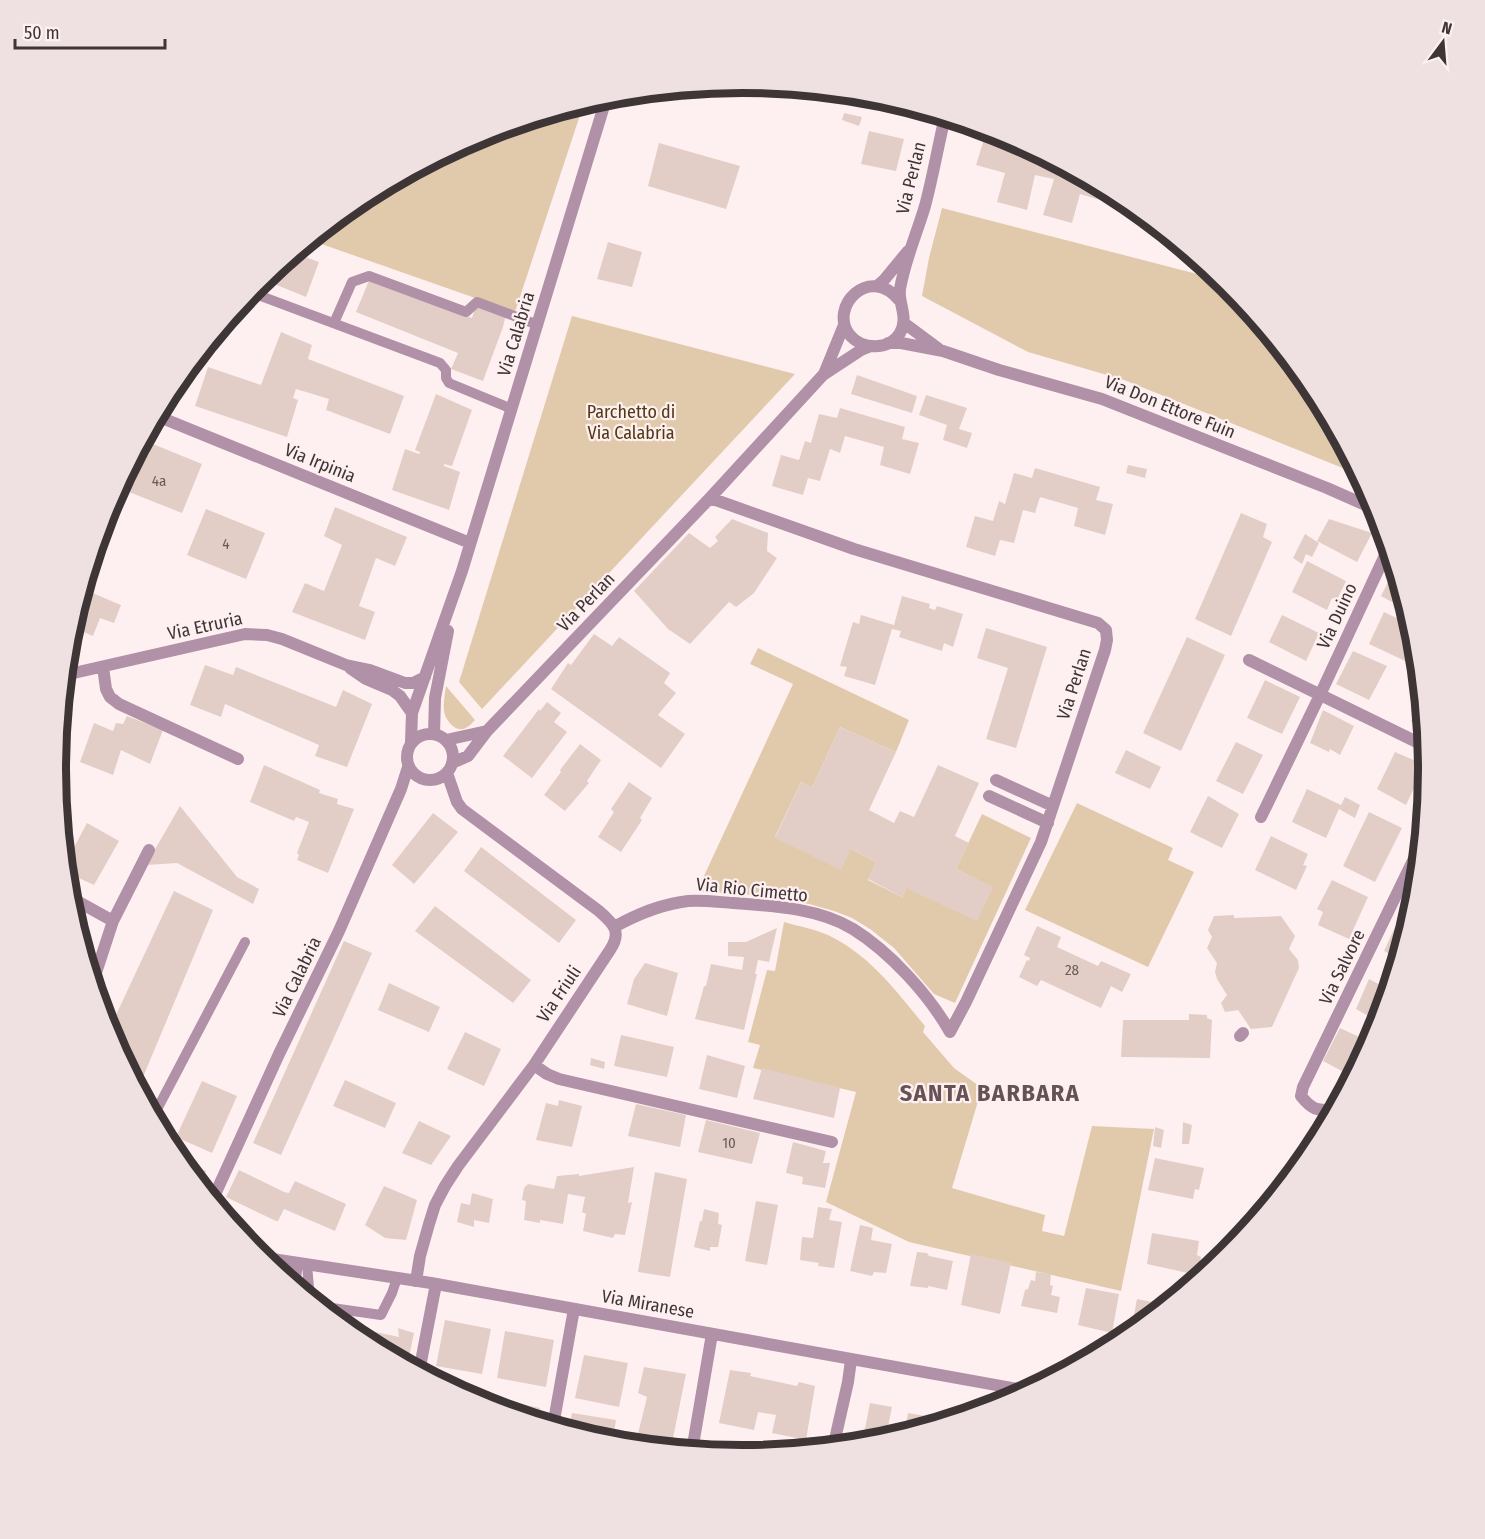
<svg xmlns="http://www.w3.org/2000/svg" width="1485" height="1539" viewBox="0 0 1485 1539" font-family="'Fira Sans Condensed',sans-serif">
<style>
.green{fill:#e1caac}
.building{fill:#e2cec6}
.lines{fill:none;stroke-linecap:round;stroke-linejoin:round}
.service{stroke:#b191a7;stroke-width:10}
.pedestrian{stroke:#b191a7;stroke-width:12}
.minor{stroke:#b191a7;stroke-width:12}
.tertiary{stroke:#b191a7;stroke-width:12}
.labels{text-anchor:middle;stroke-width:4.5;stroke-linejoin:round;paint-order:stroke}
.number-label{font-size:15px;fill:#675b5a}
.street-label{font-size:18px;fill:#3e3536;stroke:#fef0f1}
.park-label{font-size:18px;fill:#523912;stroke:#fef0f1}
.district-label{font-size:24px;font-weight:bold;letter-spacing:1.5px;fill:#655254;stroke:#fef0f1}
.rim{fill:none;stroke:#3e3536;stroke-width:8}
</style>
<rect width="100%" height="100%" fill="#fef0f1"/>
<path class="green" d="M584,103L515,312L310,240L361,198L480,135Z
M942,208L1197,274L1201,262L1229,284L1314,388L1360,475L1124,380L1028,352L922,296L929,258Z
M572,316L795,374L482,709L459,682Z
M758,648L909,720L896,752L840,727L812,788L801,782L775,837L851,849L876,862L868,880L902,897L906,888L992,887L956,869L982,814L1031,838L955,1003L934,994L894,948L870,929L852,918L834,911L809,904L754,895L697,891L793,684L750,664Z
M446,686L475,720C472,723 468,728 463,729C454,731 445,719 444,711C443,703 445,694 446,686Z
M1077,803L1173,848L1168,860L1194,872L1148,967L1025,910Z
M784,922C798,926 814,929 828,935C871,956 895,990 925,1026L923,1032L954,1068L982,1088L952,1188L1045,1215L1042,1231L1064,1236L1092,1126L1154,1129L1121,1291L909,1242L826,1202L856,1092L753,1068L760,1045L748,1042L767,970L775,971Z"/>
<path class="building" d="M844,113L862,117L859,126L842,120Z
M869,131L904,139L896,171L861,164Z
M985,136L1027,146L1113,192L1110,203L1080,194L1072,223L1043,215L1054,179L1035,175L1027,210L997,202L1005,173L976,165Z
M659,143L740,166L726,209L648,186Z
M608,242L642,252L632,287L597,279Z
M294,253L319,262L306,297L262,279Z
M370,278L472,318L477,302L506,314L503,327L483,381L451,369L458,353L356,312Z
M281,332L312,345L308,359L404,396L390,434L326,410L329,399L296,389L293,398L298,400L287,437L195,406L208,367L261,385Z
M191,364L180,398L168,394L171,388Z
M857,375L917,396L912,413L851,394Z
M436,394L472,410L452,466L444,464V466L460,472L449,510L392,490L405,449L419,454L420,452L415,450Z
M926,395L967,408L959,429L972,433L967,448L943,440L947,425L919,415Z
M840,408L905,427L902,439L919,443L910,474L880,465L884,447L845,436L840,453L830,449L820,481L808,478L803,495L772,486L781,455L799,460L805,441L811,443L819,414L837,418Z
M143,440L202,464L182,513L119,488L125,474Z
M1128,465L1147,469L1145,478L1126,473Z
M1035,468L1100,487L1096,500L1113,504L1105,535L1074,526L1078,508L1040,497L1035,513L1023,510L1014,543L1000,540L995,556L966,547L975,516L993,521L999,501L1005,504L1014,473L1032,478Z
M335,507L407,537L395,566L376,558L359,606L375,612L365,640L292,612L305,583L324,591L342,545L324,536Z
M206,509L265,533L246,579L187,555Z
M1241,513L1267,524L1263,537L1272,542L1231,636L1195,619Z
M732,519L768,533L767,551L777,558L754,593L736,607L729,602L690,644L668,629L634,591L689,533L710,548L718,541L715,537Z
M1329,519L1372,533L1357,562L1317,541Z
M1305,534L1319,543L1312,557L1306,554L1302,564L1293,558Z
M1307,561L1346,581L1337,600L1332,598L1327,610L1292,592Z
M1394,563L1408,608L1404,606L1403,608L1381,596L1390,578L1388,576Z
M83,589L121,605L114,623L100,618L93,636L71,627Z
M902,596L930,604L929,608L935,610L937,606L963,614L953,647L944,643L942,651L899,637L901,631L892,629L875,685L844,676L847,667L840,666L853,622L859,624L861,615L894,625Z
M1384,612L1413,626L1416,636L1420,676L1415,674L1418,667L1369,644Z
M1282,615L1319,633L1306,661L1269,642Z
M986,628L1047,647L1016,748L986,739L1008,668L977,658Z
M594,634L612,646L619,637L670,673L664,683L676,693L658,715L685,734L661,768L551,689L568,663L571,665Z
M1187,637L1225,655L1181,751L1143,733Z
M1353,651L1387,666L1369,700L1336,684Z
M205,665L233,675L236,667L336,707L343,690L372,704L347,767L315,756L319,745L225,704L221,717L190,705Z
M1265,680L1300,697L1282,734L1247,718Z
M1422,698L1425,725L1424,728L1411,721Z
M547,702L561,713L554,722L567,732L532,778L503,756L539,709L540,711Z
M1323,710L1354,726L1340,755L1330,749L1329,752L1310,743Z
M127,716L163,730L150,764L121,750L113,775L80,762L94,723L113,731L116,723L123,724Z
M840,727L896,752L869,810L894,823L900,811L914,817L938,765L979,783L955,836L969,843L956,869L993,887L977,921L906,888L902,897L868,879L876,862L851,849L841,870L775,838L801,782L812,788Z
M1236,742L1263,755L1243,794L1216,781Z
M580,744L601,760L587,781L589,783L565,811L544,795L561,772L560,770Z
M1126,750L1161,767L1150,789L1115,773Z
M1395,752L1425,765L1406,805L1377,789Z
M264,765L320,790L319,793L338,799L337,804L354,809L328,873L297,860L299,855L297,853L309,822L296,817L294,821L250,802Z
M629,782L652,798L640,818L642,820L621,852L598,837L614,812L611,809Z
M1307,789L1341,805L1345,797L1360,805L1355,818L1339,809L1326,838L1292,822Z
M1208,796L1239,814L1222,848L1190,832Z
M180,806L237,877L259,889L253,904L177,863L146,865Z
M1369,812L1402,828L1375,882L1343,866Z
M433,813L458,832L414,884L392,865Z
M87,823L119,841L94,885L66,872L65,864Z
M1271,836L1308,854L1303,865L1307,866L1296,890L1255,870Z
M481,847L576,920L559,943L464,871Z
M1332,880L1368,897L1349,939L1318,925L1323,912L1317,909Z
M1418,885L1416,904L1413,915L1405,911Z
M174,891L213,910L138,1089L108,1032Z
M435,906L531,980L513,1003L415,931Z
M1234,915V918L1281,916L1295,936L1289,949L1298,960L1299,968L1272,1027L1251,1029L1238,1010L1225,1012L1221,1003L1227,995L1217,979L1215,972L1217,963L1207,948L1212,937L1208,930L1214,916Z
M1037,926L1061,937L1057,947L1098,966L1101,961L1131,974L1122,992L1111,986L1101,1008L1041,980L1037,986L1019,977L1027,960L1029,961L1030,958L1024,955Z
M1395,927L1407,933L1399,959L1384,951Z
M777,928L769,962L758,960L755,974H757L744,1030L695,1019L704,986H706L711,964L742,970L744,957L728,956V942H746Z
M344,941L372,953L281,1155L253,1143Z
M645,963L678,973L667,1016L627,1004L634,979Z
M1369,979L1390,990L1379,1026L1371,1022L1372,1018L1356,1009Z
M389,983L440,1007L429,1032L378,1010Z
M1189,1014L1207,1015V1018L1212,1020L1210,1058L1121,1057L1123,1020H1189Z
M1340,1028L1372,1043L1353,1077L1323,1061Z
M465,1032L501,1049L484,1086L447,1069Z
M621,1035L674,1047L667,1077L614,1066Z
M707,1055L745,1066L737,1098L699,1089Z
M591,1058L605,1062L604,1069L590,1065Z
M762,1068L840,1088L834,1118L753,1099Z
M345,1080L396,1103L385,1128L333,1106Z
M202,1081L237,1096L212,1153L176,1137Z
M559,1100L582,1106L572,1147L536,1140L546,1103L558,1106Z
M636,1104L686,1115L680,1147L628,1136Z
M706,1120L760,1133L752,1164L698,1152Z
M419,1121L451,1136L431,1165L402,1153Z
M1183,1122L1192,1125L1189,1144H1182Z
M1155,1127L1164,1130L1161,1148L1153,1146Z
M793,1142L826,1151L823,1163H830L825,1188L802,1184L803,1177L786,1173Z
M176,1157L206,1171L199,1185Z
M1155,1158L1204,1168L1199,1190L1195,1189L1193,1199L1148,1190Z
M634,1167L628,1203L632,1202L625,1235L615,1234L613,1238L583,1231L586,1214L582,1212L585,1197L568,1194L563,1224L540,1220V1223L524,1220L526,1201L522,1200L524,1188L528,1184L554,1189L557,1176L579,1174V1176Z
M239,1170L284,1192L289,1193L295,1181L346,1204L335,1231L284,1209L278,1221H276L226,1197Z
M655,1172L687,1179L670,1277L638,1272Z
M384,1186L417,1200L406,1240L385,1238L365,1225Z
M472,1193L493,1199L489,1223L474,1220V1227L457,1222L461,1203L470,1205Z
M756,1201L778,1205L767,1265L745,1261Z
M818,1207L832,1209L829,1220L842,1222L834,1268L818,1266L819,1263L800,1260L802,1237L813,1238Z
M704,1209L719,1213L718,1224L722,1225L718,1247H710V1251L694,1247L700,1221H702Z
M860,1225L873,1228L871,1240L892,1244L886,1273L874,1272L872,1276L850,1271Z
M1152,1233L1199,1241L1197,1255L1201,1257L1197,1275L1147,1264Z
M1220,1244L1235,1247L1228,1256L1215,1266Z
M917,1252L927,1253L929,1256L953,1261L947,1290L928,1286V1288L910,1286Z
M971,1254L1011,1263L1000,1314L961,1305Z
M1036,1272L1051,1274L1050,1285L1053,1286L1051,1295L1060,1297L1057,1313L1021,1306L1025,1290L1028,1289L1031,1280L1035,1281Z
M1086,1288L1119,1294L1112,1333L1078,1325Z
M1137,1299L1168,1305L1142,1326H1140V1316L1134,1315Z
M344,1305L342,1325L321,1308Z
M445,1320L491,1329L482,1374L436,1366Z
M398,1328L414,1333L409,1357L399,1354L398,1361L364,1342L366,1330L399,1337Z
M505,1331L554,1340L546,1387L497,1378Z
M584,1355L628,1363L619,1407L575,1398Z
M644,1367L686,1374L671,1448L636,1442L647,1397L638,1393Z
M730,1370L751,1373L750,1376L797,1386L799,1382L815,1386L806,1440L772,1433L776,1415L758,1412L754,1430L719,1423Z
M456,1391L476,1395L475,1402L456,1392Z
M495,1399L540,1408L537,1422L493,1408Z
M870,1403L892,1407L885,1441L865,1444H862Z
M572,1413L616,1420L612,1444L568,1431Z
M908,1413L943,1419V1423L904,1435Z
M715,1448L744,1455V1456L713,1454Z"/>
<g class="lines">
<path class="service" d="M250,292L440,363L446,370V378L449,383L512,409
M334,323L352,282L369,276L466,312L477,302L538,325
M153,1117L245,942
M307,1265L310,1299
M318,1306L381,1315L392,1293L397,1278"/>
<path class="pedestrian" d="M1240,1036L1243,1033"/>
<path class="minor" d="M877,286L884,280L908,251
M899,300C869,264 829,307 849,334C861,350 890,351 900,333C909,317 898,304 900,289C905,260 917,233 925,206C933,176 938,146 945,117
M904,323L939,349
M888,343H901L943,351L999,370L1102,399L1327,488L1379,511
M824,374L844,325
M157,416L470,543
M710,498L854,549L1098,623L1106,630L1107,640L1105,650L1041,842L966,1002L950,1032
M1249,660L1427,747
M103,667L106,689L110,697L119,704L238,759
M350,668L366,679L392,690L400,696L412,713
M65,675L245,634L267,635L282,639L346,665L370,670L405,683H413L425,677
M407 757a23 23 0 1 1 46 0a23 23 0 1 1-46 0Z
M434,734L435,698L448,631
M446,740L487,731
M411,742L412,713L462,571L607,96
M452,763L468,756L487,731L710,498L823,375L861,350L871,346
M996,780L1053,806
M989,796L1048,823
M1261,817L1320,695L1387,551
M68,896L113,921
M614,927C638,914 661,904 688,901C703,900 718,902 733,903C773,906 818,908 853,929C890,952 929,995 950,1032
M93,982L113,921L149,850
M534,1065L547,1074L559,1079L832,1142
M1336,1110C1317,1110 1313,1111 1301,1096L1303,1087L1422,842
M212,1201L279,1054L339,931L401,789L408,767
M416,1281L420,1256L429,1224L435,1205L445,1186L458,1166L534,1065L610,950C622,932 614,924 599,911L462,809L457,802L447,773
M294,1286L297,1263
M419,1372L436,1284
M1011,1401L1013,1389
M553,1426L574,1309
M833,1448L848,1382L851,1360
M692,1451L712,1334"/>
<path class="tertiary" d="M259,1257L431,1283L1029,1391"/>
</g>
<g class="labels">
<g class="number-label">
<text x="159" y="486">4a</text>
<text x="226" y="549">4</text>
<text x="1072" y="975">28</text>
<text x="729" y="1148">10</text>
</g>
<g class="street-label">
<text transform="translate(911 178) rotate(-76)" y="6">Via Perlan</text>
<text transform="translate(516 334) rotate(-73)" y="6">Via Calabria</text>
<text transform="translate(1170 407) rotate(22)" y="6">Via Don Ettore Fuin</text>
<text transform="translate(320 463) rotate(22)" y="6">Via Irpinia</text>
<text transform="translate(586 602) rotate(-46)" y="6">Via Perlan</text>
<text transform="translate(1337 616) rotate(-65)" y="6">Via Duino</text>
<text transform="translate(205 626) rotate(-12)" y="6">Via Etruria</text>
<text transform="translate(1074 684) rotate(-72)" y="6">Via Perlan</text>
<text transform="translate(752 890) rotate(6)" y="6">Via Rio Cimetto</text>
<text transform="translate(1342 967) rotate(-64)" y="6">Via Salvore</text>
<text transform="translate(297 977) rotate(-64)" y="6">Via Calabria</text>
<text transform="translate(559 994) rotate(-56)" y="6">Via Friuli</text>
<text transform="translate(648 1304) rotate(10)" y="6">Via Miranese</text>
</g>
<g class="park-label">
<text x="631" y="418">Parchetto di<tspan x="631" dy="21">Via Calabria</tspan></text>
</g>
<g class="district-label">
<text x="990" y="1101">SANTA BARBARA</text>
</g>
</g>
<path d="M0 0H1485V1539H0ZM66 769a676 676 0 1 1 1352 0a676 676 0 1 1-1352 0Z" fill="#efe1e2" fill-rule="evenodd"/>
<path class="rim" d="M66 769a676 676 0 1 1 1352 0a676 676 0 1 1-1352 0Z"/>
<g transform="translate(1443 42) rotate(16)" stroke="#fef0f1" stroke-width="4.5" paint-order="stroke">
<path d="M0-4.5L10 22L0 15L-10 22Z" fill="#3e3536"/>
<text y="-9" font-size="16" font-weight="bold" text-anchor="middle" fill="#3e3536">N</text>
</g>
<path d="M15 39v9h150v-9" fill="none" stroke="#3e3536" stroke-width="3"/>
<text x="24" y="39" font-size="18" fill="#3e3536" stroke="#fef0f1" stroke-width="4.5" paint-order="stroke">50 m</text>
</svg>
